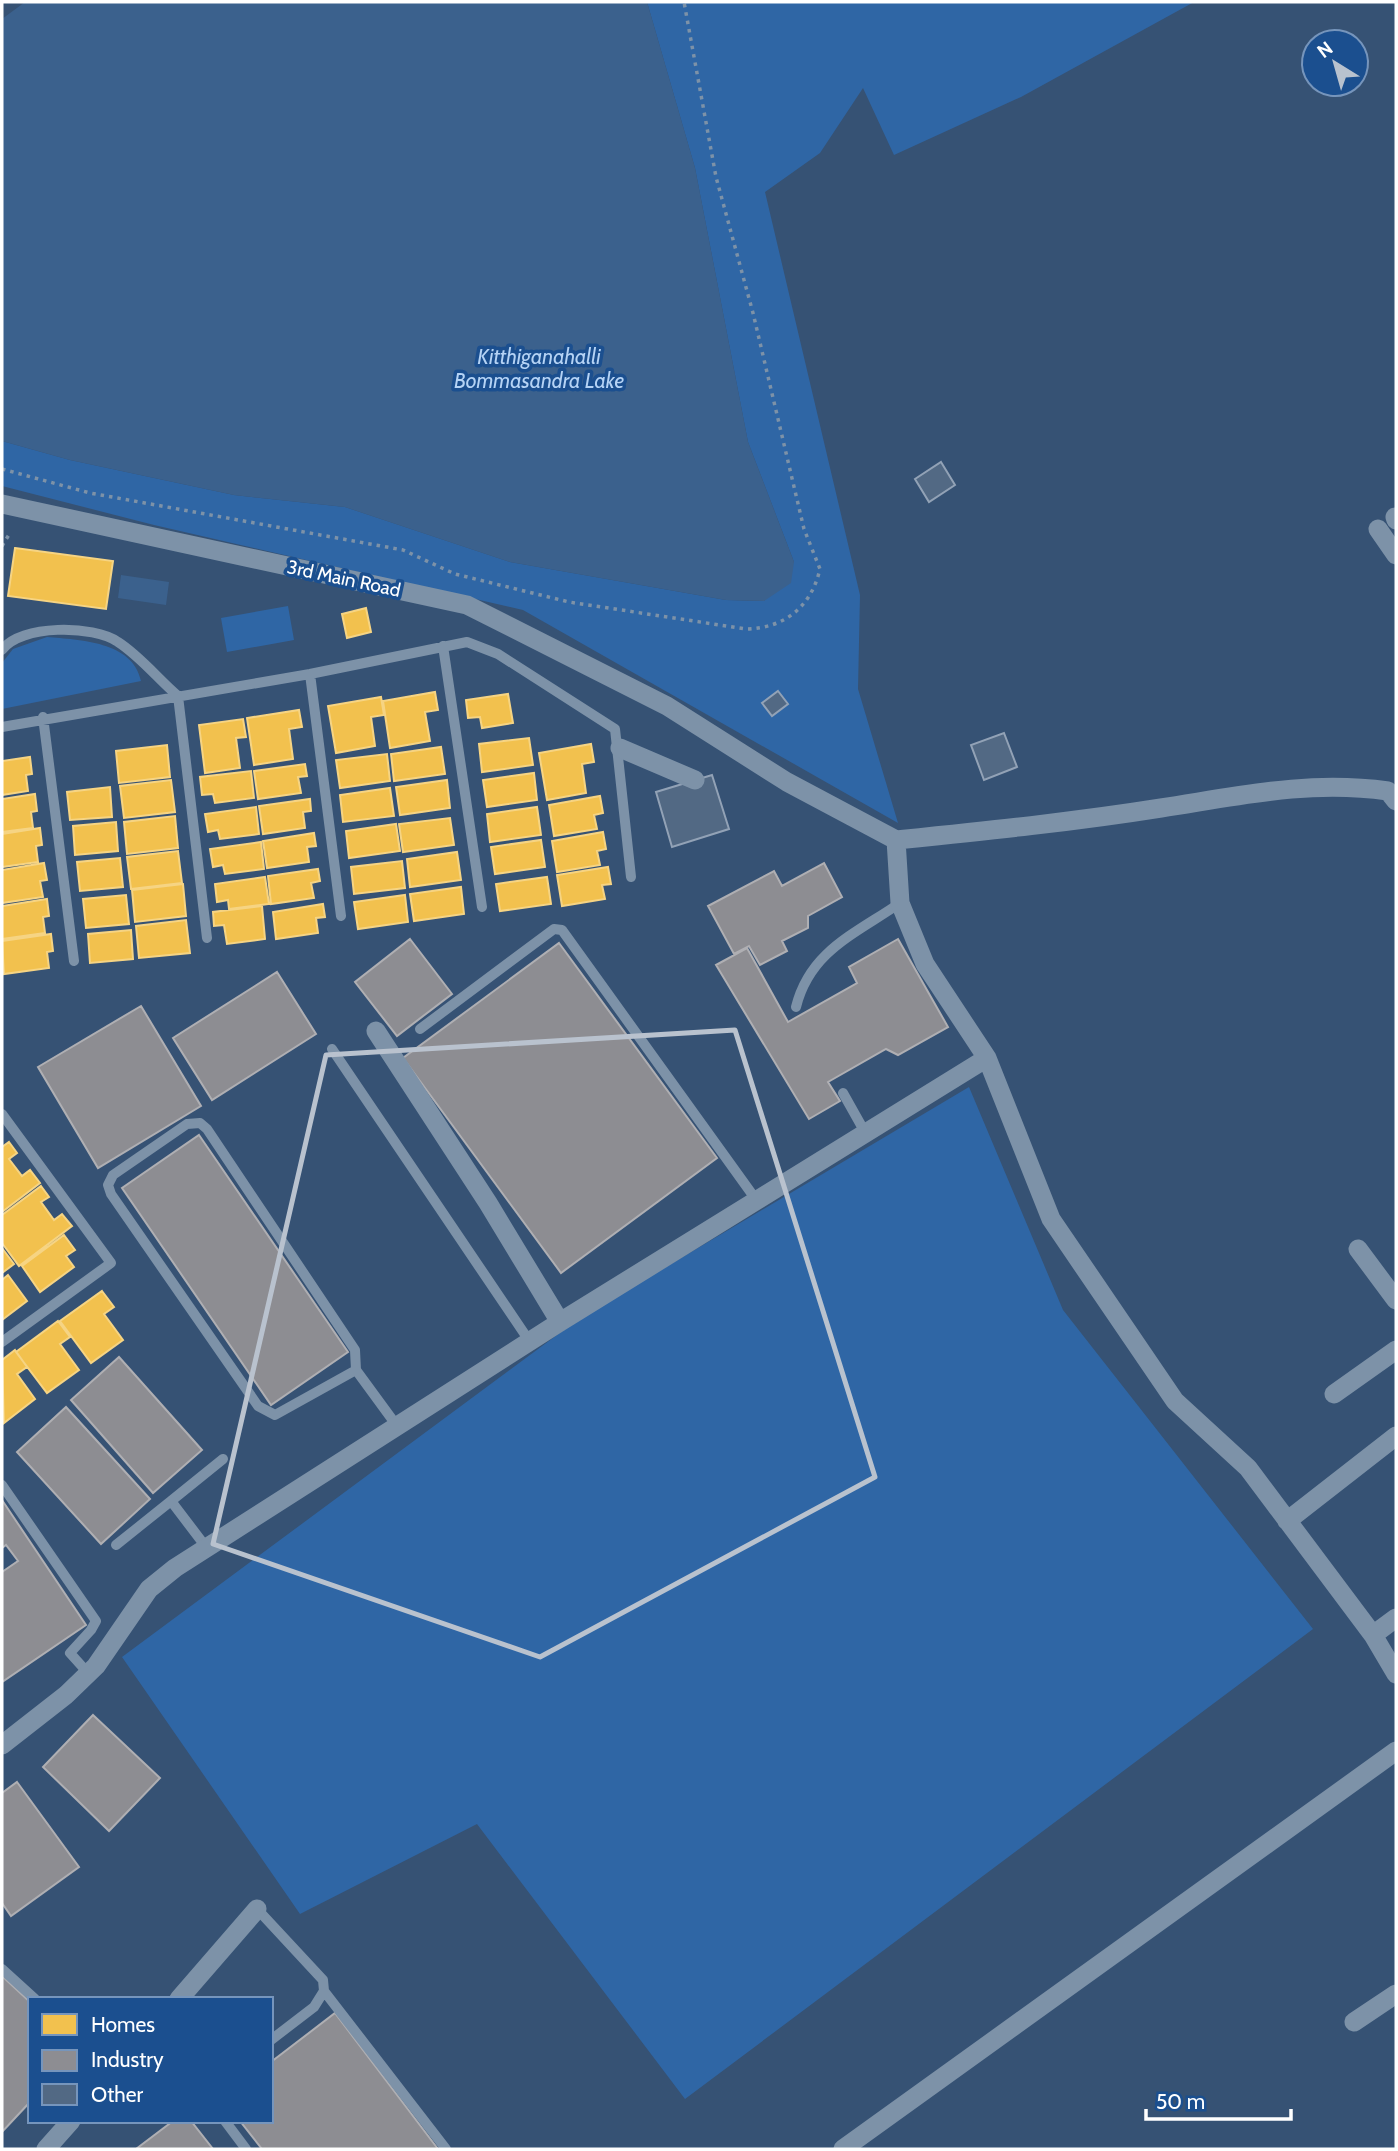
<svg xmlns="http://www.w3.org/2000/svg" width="1398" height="2151" viewBox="0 0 1398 2151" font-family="Cabin,sans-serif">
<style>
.green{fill:#2f66a5}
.water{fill:#3b618d}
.homes{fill:#f2c14e;stroke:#f6d483;stroke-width:2}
.industry{fill:#8d8d92;stroke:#afafb3;stroke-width:2}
.building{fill:#526984;stroke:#92a2b6;stroke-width:2}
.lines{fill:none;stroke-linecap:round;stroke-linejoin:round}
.path{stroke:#7d92a8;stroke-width:3.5;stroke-dasharray:3.5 5;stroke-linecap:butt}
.service{stroke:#7d92a8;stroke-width:10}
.minor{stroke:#7d92a8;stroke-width:19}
.marked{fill:none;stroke:#b9c2ce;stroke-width:5;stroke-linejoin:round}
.labels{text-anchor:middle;stroke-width:7;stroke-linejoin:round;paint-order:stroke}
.street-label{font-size:19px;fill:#fff;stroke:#1b4f8f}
.water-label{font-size:21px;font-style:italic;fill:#b5d3f5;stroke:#1b4f8f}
</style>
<rect width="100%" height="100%" fill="#365274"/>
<path class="green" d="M647,2H1194L1021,97L894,155L863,88L820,153L765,192L860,595L858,689L898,823L523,610L154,525L2,486V441L70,460L234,495L345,507L510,562L726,600L764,601L794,562L748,442L695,168Z
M288,606L294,640L227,652L221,618Z
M47,637C79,640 133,641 141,681L2,709V663L13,649Z
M969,1087L1063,1310L1313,1629L685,2099L477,1824L300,1914L122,1657L580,1318Z"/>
<path class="water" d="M25,2H647L695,168L748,442L794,562L791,583L764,601L726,600L510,562L345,507L234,495L70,460L2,441V19Z
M121,575L169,582L166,605L118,598Z"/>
<path class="homes" d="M15,548L113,561L106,609L8,596Z
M366,608L371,632L347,638L342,614Z
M435,692L438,710L425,712L430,741L390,748L383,701Z
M508,694L513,723L482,728L480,717L468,718L466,700Z
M381,697L384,715L371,717L375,746L336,753L328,706Z
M299,710L302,727L289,729L293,759L254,765L247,718Z
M243,719L246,737L236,738L240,768L205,773L199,725Z
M529,738L533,765L482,772L479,744Z
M591,744L594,762L582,764L586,793L547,800L539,753Z
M167,745L170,777L119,783L116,751Z
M441,747L445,774L394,781L391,754Z
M387,754L390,781L340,788L336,760Z
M30,757L32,774L26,775L28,791L2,795V761Z
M305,764L307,776L298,777L301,793L258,799L254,771Z
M251,771L254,798L215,803L213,794L202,795L200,777Z
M534,773L537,800L487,807L483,780Z
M171,780L175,812L124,818L120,786Z
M447,780L450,808L400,815L396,787Z
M110,787L112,817L70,820L67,792Z
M390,788L394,816L343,822L340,795Z
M35,794L37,811L31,812L33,828L2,832V799Z
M600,796L603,813L594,815L597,829L554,836L549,805Z
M310,799L311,811L303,812L305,828L263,834L259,806Z
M256,807L259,834L220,839L218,830L208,832L205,814Z
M537,807L541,835L490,842L487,814Z
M175,816L178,848L127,854L124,822Z
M450,818L454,845L403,852L399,824Z
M116,822L118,851L75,855L73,826Z
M396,824L400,851L349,858L346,831Z
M40,828L42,845L36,846L38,862L2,867V834Z
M603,832L606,849L597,851L600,865L557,872L552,841Z
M314,833L316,846L307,847L309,862L267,868L263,841Z
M541,840L545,867L495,874L491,847Z
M261,842L264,869L225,874L223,865L213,867L210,849Z
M178,851L182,883L131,889L127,857Z
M457,852L461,880L410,887L407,859Z
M120,858L123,887L80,891L77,862Z
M402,861L405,888L354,894L351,867Z
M44,863L47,880L40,881L43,897L2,903V870Z
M608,867L611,884L602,885L605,899L562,906L557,875Z
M318,869L320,881L311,883L314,898L271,904L268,876Z
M265,877L269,904L229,909L228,900L217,902L215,884Z
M547,877L551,904L500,911L496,884Z
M183,884L186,916L135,922L132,890Z
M461,887L464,914L414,921L410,894Z
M126,895L129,924L86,928L83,899Z
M405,895L408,922L358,929L354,902Z
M47,899L49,916L43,917L45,933L2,939V906Z
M323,904L325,917L316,918L318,933L276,939L273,912Z
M262,906L265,939L227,944L224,925L214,926L213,912Z
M186,920L190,953L139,958L136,926Z
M131,930L133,959L90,963L88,934Z
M51,934L53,951L47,952L49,968L4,974L2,941Z
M9,1142L17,1153L9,1159L22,1176L30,1170L40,1183L2,1212V1147Z
M41,1186L49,1197L41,1202L54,1220L62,1214L72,1226L19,1266L2,1243V1215Z
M64,1235L75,1250L66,1256L74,1267L40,1292L22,1266Z
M2,1248L14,1264L2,1273Z
M8,1275L27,1301L2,1320V1280Z
M102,1291L114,1307L104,1314L123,1340L91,1363L60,1321Z
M58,1321L70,1337L60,1344L79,1370L47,1393L16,1352Z
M15,1350L27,1367L17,1374L35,1399L4,1423L2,1360Z"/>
<path class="industry" d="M824,863L842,897L808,916V928L782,941L787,951L760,965L749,946L734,954L708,906L774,871L782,886Z
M410,939L452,994L397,1036L355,982Z
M898,939L948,1027L898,1055L886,1049L828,1082L840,1101L809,1119L716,965L747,948L788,1022L857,983L849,967Z
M559,943L717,1158L561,1273L403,1058Z
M277,972L316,1034L212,1100L173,1038Z
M141,1006L201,1106L98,1168L38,1067Z
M199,1135L348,1352L271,1405L122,1188Z
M119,1357L202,1450L153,1493L71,1400Z
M66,1407L150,1499L101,1544L17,1452Z
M2,1500L86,1625L2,1682V1572L18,1561L6,1545L2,1548Z
M93,1715L160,1778L109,1831L43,1767Z
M17,1782L79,1867L11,1916L2,1903V1793Z
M2,1976L30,2002V2102L2,2132Z
M335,2013L438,2149H262L240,2121H271V2062Z
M173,2121H191L213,2149H136Z"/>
<path class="building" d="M941,462L955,485L929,502L915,479Z
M778,691L788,704L772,716L762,703Z
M1004,733L1017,767L984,780L971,745Z
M712,775L729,829L672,847L656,792Z"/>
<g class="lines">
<path class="path" d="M2,469L90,493L403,550L455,574L569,602L746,629C785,628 811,607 820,569L804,529L753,313L716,177L684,2
M2,546L10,533"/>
<path class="service" d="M443,646L482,907
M2,650C20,624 94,625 118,642C140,656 159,680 178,696L207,938
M310,674L341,916
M43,717L74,961
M2,727L310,674L467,642L498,654L615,729L631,877
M796,1007C810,951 855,934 900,903
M420,1029L554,929L562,930L757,1201
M332,1049L530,1342
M843,1093L866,1134
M2,1114L111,1263L2,1342
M356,1370L275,1415L258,1406L111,1194L108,1185L113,1175L187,1124L200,1123L207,1129L355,1350L356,1370L397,1426
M2,1485L96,1621L91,1630L70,1653L88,1673
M116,1545L171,1501
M206,1547L171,1501L223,1459
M257,1909L323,1980L324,1991L446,2149
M2,1969L35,1999
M271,2040L314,2007L324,1991
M225,2121L246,2149"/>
<path class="minor" d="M2,504L467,605L667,706L787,782L896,840
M1395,517L1396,520
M1378,529L1396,555
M620,748L695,780
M1396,801L1388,791C1308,780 1239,796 1161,808C1073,822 984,831 896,840L900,903L925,964L987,1058L1051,1219L1175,1401L1248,1468L1373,1635L1396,1674
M376,1031L488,1203L560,1322
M1358,1249L1396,1300
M1334,1394L1396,1350
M1287,1521L1396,1436
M1373,1635L1396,1618
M2,1745L66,1695L96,1666L149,1589L175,1568L560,1322L987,1058
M179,1999L257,1909
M1354,2022L1396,1994
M46,2149L71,2121
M843,2149L1396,1751"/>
</g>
<path class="marked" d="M735,1030L875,1477L540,1657L213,1544L326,1055Z"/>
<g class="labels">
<g class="street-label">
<text transform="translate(344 578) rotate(12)" y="7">3rd Main Road</text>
</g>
<g class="water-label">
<text x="539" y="364">Kitthiganahalli<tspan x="539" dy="24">Bommasandra Lake</tspan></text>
</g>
</g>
<rect width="1398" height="2151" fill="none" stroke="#ffffff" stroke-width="7"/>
<rect x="28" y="1997" width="245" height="126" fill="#1b4f8f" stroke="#7695bc" stroke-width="2"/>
<rect x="42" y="2014" width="35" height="21" fill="#f2c14e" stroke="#7695bc" stroke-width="2"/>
<text x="91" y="2032" font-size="21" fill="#ffffff">Homes</text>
<rect x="42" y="2050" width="35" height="21" fill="#8d8d92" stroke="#7695bc" stroke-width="2"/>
<text x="91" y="2067" font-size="21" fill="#ffffff">Industry</text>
<rect x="42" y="2084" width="35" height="21" fill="#526984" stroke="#7695bc" stroke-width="2"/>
<text x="91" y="2102" font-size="21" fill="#ffffff">Other</text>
<g transform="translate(1335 63) rotate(323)"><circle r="33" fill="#1b4f8f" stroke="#7695bc" stroke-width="2"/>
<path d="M0-5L12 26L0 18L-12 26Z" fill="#b9c2ce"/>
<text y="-10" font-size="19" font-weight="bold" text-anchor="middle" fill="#ffffff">N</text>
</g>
<path d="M1146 2109v10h145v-10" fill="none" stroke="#ffffff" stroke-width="3.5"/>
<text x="1156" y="2109" font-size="21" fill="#ffffff" stroke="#1b4f8f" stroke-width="5" paint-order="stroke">50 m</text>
</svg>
